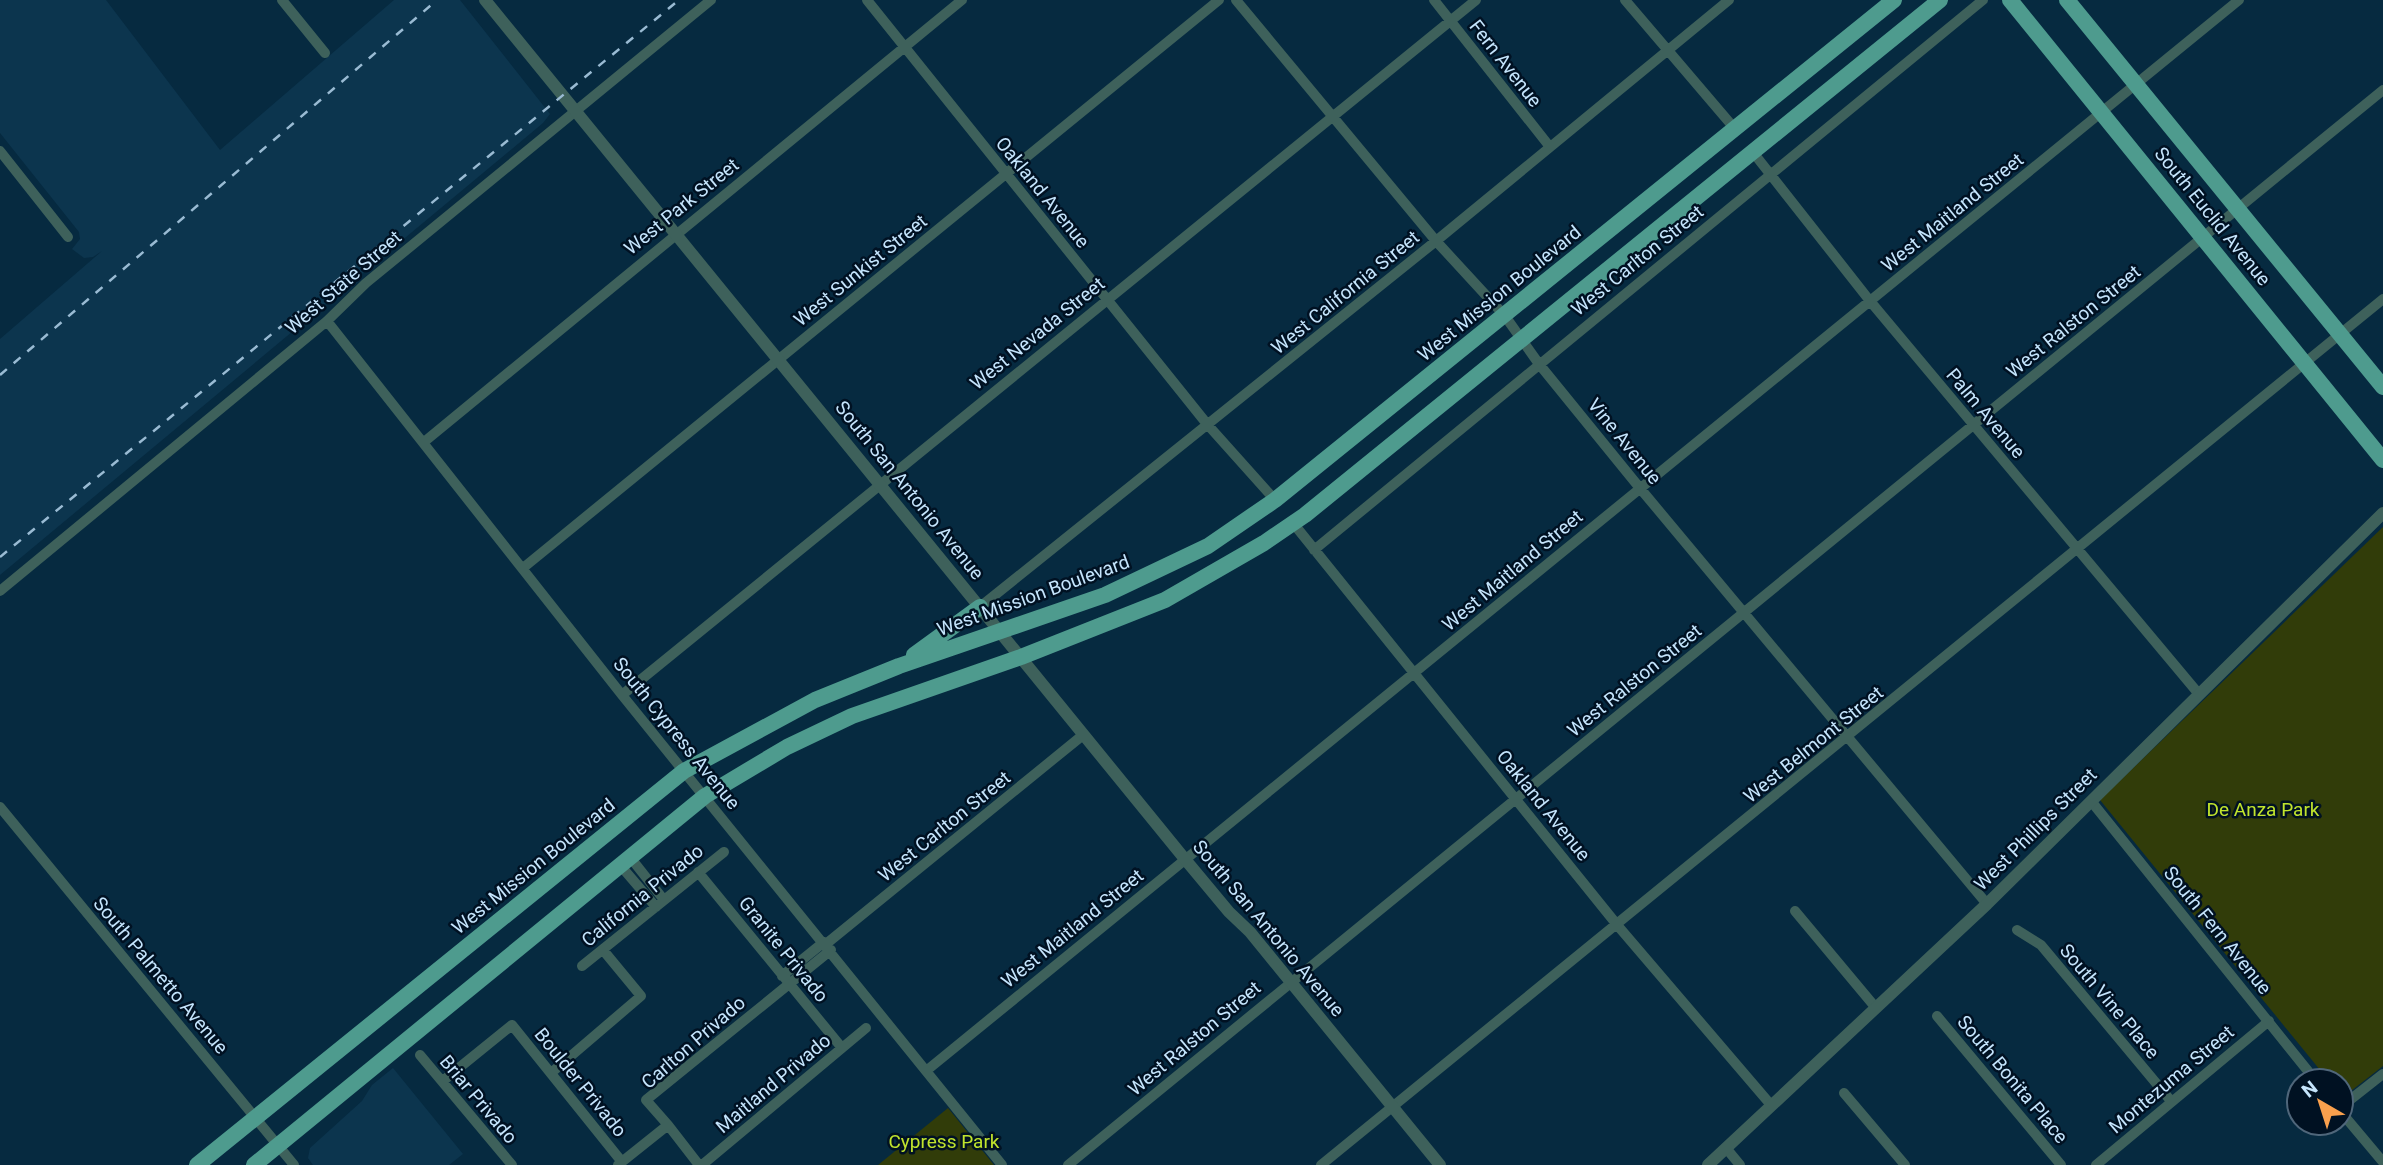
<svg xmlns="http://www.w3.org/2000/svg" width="2383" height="1165" viewBox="0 0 2383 1165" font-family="Roboto,sans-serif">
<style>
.built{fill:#0c354e}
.green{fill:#313c09}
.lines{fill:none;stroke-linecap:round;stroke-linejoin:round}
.minor{stroke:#3e615b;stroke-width:10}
.tertiary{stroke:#3e615b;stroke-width:12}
.primary{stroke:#4e9b8e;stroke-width:16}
.rail{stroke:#9abbd3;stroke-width:2.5;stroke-dasharray:9 9;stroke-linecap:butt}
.labels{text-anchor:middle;stroke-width:5;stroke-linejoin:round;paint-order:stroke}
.street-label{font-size:19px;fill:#c5e5fd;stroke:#012}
.park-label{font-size:19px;fill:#c0e42d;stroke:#012}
</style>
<rect width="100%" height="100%" fill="#062a40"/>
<path class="built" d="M0,0H106L220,150L394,0H460L550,114L543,123L0,575V339L102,251L93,257L84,258L72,249L80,239L79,232L0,133Z
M393,1068L463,1154L449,1165H313L308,1158L310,1148L362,1101L372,1085Z"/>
<path class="green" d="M2383,527V1066L2342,1098L2341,1081H2329L2100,800Z
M948,1108L994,1165H878Z"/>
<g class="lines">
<path class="minor" d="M282,0L325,53
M867,0L1207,424L1275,500
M1236,0L1436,241L1505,316L1539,364L1639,487L1987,904
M1434,0L1550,147
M1625,0L1735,129
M0,151L68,237
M1752,151L1870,301L2198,693
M327,321L622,695L1002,1165
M424,442L962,0
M1293,523L1618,926L1771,1105
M1314,550L1983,0
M523,568L1219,0
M0,591L327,321L366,283L711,0
M980,607L1436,241L1729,0
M622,695L1476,0
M2091,801L2316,1081
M0,807L294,1165
M630,857L664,900
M620,865L656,907
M698,872L842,1048
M1795,911L1876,1008
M2017,930L2041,945L2171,1101
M826,944L1083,735
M582,966L724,852
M782,976L824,942
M1937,1016L2061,1165
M420,1055L512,1165
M926,1071L2239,0
M551,1073L641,996L603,950
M444,1080L512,1025L622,1162
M1844,1093L1905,1165
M2341,1107L2383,1074
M2341,1112L2383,1162
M668,1125L699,1165
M1726,1148L1740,1165
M618,1165L668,1125L646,1100L831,950
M702,1165L866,1028
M1068,1165L2383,90
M1321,1165L2383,299
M2096,1165L2269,1021"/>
<path class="tertiary" d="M485,0L1184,858L1229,912L1250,932L1440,1165
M1708,1165L1987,904L2383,513"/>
<path class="primary" d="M2010,0L2383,460
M2067,0L2383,387
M914,655L980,607
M197,1165L684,771L815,700L899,666L1105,595L1208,546L1275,500L1894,0
M254,1165L705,796L787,747L852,716L1021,657L1165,600L1264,543L1305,515L1940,0"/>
<path class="rail" d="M0,375L437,0
M0,557L679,0"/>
</g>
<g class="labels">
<g class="street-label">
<text transform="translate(1506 63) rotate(52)" y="7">Fern Avenue</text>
<text transform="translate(1043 192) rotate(51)" y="7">Oakland Avenue</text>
<text transform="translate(681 206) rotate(-39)" y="7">West Park Street</text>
<text transform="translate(1952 212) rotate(-39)" y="7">West Maitland Street</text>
<text transform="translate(2213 216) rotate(51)" y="7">South Euclid Avenue</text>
<text transform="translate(1637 260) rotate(-39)" y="7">West Carlton Street</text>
<text transform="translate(860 270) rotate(-39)" y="7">West Sunkist Street</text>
<text transform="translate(343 282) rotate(-41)" y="7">West State Street</text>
<text transform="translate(1345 292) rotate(-39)" y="7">West California Street</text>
<text transform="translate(1499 293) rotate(-39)" y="7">West Mission Boulevard</text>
<text transform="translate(2073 321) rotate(-39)" y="7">West Ralston Street</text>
<text transform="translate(1037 333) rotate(-39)" y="7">West Nevada Street</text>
<text transform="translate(1986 413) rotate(50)" y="7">Palm Avenue</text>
<text transform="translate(1625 441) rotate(51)" y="7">Vine Avenue</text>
<text transform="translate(910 490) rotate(51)" y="7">South San Antonio Avenue</text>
<text transform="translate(1512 570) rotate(-40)" y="7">West Maitland Street</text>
<text transform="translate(1033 595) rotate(-20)" y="7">West Mission Boulevard</text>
<text transform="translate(1634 680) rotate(-39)" y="7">West Ralston Street</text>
<text transform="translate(677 733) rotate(51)" y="7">South Cypress Avenue</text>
<text transform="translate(1813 744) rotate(-39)" y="7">West Belmont Street</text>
<text transform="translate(1544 805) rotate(51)" y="7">Oakland Avenue</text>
<text transform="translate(944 826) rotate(-39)" y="7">West Carlton Street</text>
<text transform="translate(2035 829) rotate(-45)" y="7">West Phillips Street</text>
<text transform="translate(533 866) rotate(-39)" y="7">West Mission Boulevard</text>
<text transform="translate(642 895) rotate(-39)" y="7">California Privado</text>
<text transform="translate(1072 928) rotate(-39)" y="7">West Maitland Street</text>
<text transform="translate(1269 928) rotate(50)" y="7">South San Antonio Avenue</text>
<text transform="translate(2218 930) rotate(51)" y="7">South Fern Avenue</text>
<text transform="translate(784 949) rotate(51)" y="7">Granite Privado</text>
<text transform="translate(161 975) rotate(50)" y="7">South Palmetto Avenue</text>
<text transform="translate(2110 1001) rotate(50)" y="7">South Vine Place</text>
<text transform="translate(1194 1038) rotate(-40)" y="7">West Ralston Street</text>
<text transform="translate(693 1042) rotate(-41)" y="7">Carlton Privado</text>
<text transform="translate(2013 1079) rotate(50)" y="7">South Bonita Place</text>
<text transform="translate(2171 1079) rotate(-40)" y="7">Montezuma Street</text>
<text transform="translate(581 1082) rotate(51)" y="7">Boulder Privado</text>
<text transform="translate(773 1083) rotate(-40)" y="7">Maitland Privado</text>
<text transform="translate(479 1099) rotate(50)" y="7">Briar Privado</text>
</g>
<g class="park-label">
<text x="2263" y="816">De Anza Park</text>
<text x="944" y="1148">Cypress Park</text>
</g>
</g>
<g transform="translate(2320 1102) rotate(321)"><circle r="33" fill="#001122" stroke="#4f667a" stroke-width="2"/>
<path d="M0-5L12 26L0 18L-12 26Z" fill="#f9a04d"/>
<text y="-10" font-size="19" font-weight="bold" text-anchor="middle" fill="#c5e5fd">N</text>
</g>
</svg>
